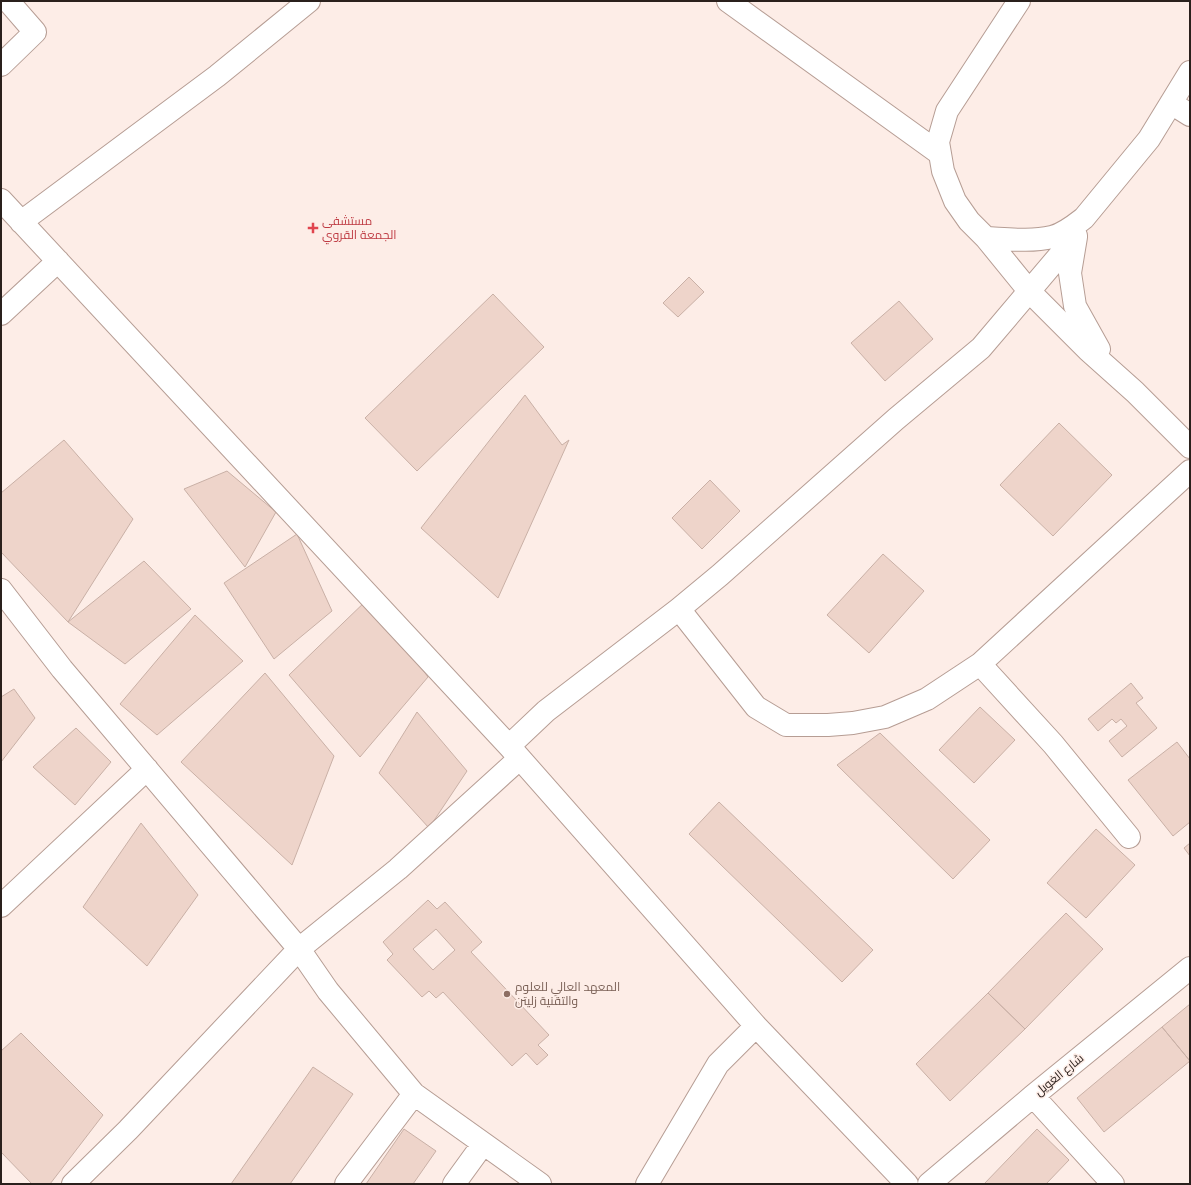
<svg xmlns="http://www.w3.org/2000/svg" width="1191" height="1185" viewBox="0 0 1191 1185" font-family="'PT Serif',Cairo,serif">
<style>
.building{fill:#eed4ca;stroke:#c9b0a6;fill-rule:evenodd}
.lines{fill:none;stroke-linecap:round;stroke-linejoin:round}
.minor-casing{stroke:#b69d94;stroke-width:24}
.minor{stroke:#fff;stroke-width:22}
.health-dot{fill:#e0444e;stroke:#fdede7;stroke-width:1.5}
.education-dot{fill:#8d6e63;stroke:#fdede7;stroke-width:1.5}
.labels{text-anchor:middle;stroke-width:3;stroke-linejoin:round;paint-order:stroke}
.health-label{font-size:12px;fill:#be3a42;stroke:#fdede7;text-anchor:start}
.education-label{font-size:12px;fill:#785e54;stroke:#fdede7;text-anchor:start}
.street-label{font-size:12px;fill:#2a201c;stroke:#fdede7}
</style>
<rect width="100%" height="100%" fill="#fdede7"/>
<path class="building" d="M689,277L704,292L678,317L663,303Z
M493,294L544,347L417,471L365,418Z
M899,301L933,339L885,381L851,343Z
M525,395L562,445L569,440L498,598L421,528Z
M1059,423L1112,475L1053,536L1000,485Z
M64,440L133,519L68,622L1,552V493Z
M227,471L276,512L245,567L184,489Z
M710,480L740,511L702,549L672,518Z
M297,534L332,611L274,659L224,583Z
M883,554L924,591L869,653L827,615Z
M144,561L191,609L125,664L68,622Z
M370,597L428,677L360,757L289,675Z
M195,615L243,661L157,735L120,704Z
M265,673L334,756L292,865L181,762Z
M1131,683L1143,698L1136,703L1157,728L1122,757L1109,741L1127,726L1121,719L1116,723L1112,719L1098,731L1088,719Z
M14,689L35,718L1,762V697Z
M980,707L1015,740L974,783L939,750Z
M417,712L467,771L429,828L379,773Z
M76,728L111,762L75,805L33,767Z
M880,733L990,840L953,879L837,765Z
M1177,742L1190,759V822L1173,836L1128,780Z
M719,802L873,950L842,982L689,834Z
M141,823L198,895L147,966L83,907Z
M1096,829L1135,865L1086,918L1047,883Z
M1190,843V856L1184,848Z
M428,900L437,909L445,902L482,942L471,952L549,1035L538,1045L548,1055L537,1065L526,1053L512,1066L443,992L436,998L429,991L422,997L387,960L393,954L383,942ZM436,929L455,950L433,970L413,949Z
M1066,913L1103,949L1025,1029L988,993Z
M988,993L1025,1029L950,1101L916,1064Z
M1190,1004V1061L1162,1027Z
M1162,1027L1190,1061L1104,1132L1077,1098Z
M21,1033L103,1115L50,1184H32L1,1152V1051Z
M313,1067L353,1094L290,1184H231Z
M404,1129L436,1151L413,1184H366Z
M1037,1129L1069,1160L1046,1184H984Z"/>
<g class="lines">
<defs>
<path id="minor" d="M728,1L939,153
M1019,1L947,111L938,142L943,171L955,201L969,221L986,238L1030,292L1088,350L1135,392L1190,447
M1,65L35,32L8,1
M1171,103L1190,115
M1,200L509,746L756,1026L907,1184
M21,222L217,76L309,1
M1076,237L1070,273L1075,306L1099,349
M986,238C1007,239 1031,242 1052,237C1064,234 1075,225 1084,218L1149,139L1190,72
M1,314L58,261
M1,590L62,669L299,949L398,869L519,759
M679,609L756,707L786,725H828L853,723L885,717L927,699L980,664
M509,746L546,711L679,609L720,575L896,419L981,348L1076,236
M1129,837L1053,744L980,664L1190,471
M1,906L147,769
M1033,1096L1113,1184
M73,1184L128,1130L299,949L328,991L414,1094L540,1184
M346,1184L414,1094
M454,1184L483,1144
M647,1184L718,1064L756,1026
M929,1184L1033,1096L1190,968"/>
</defs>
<use href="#minor" class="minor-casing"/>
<use href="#minor" class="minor"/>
</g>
<path class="health-dot" d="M311 222h4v4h4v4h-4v4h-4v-4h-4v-4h4z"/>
<circle class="education-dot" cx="507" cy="994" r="4"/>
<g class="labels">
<g class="health-label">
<text x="322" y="225">مستشفى<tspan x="322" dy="14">الجمعة القروي</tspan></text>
</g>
<g class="education-label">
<text x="515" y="991">المعهد العالي للعلوم<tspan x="515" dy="14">والتقنية زليتن</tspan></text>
</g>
<g class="street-label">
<text transform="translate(1059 1075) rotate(-39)" y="4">شارع الغويل</text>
</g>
</g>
<rect width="1191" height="1185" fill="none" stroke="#2a201c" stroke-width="4"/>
</svg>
